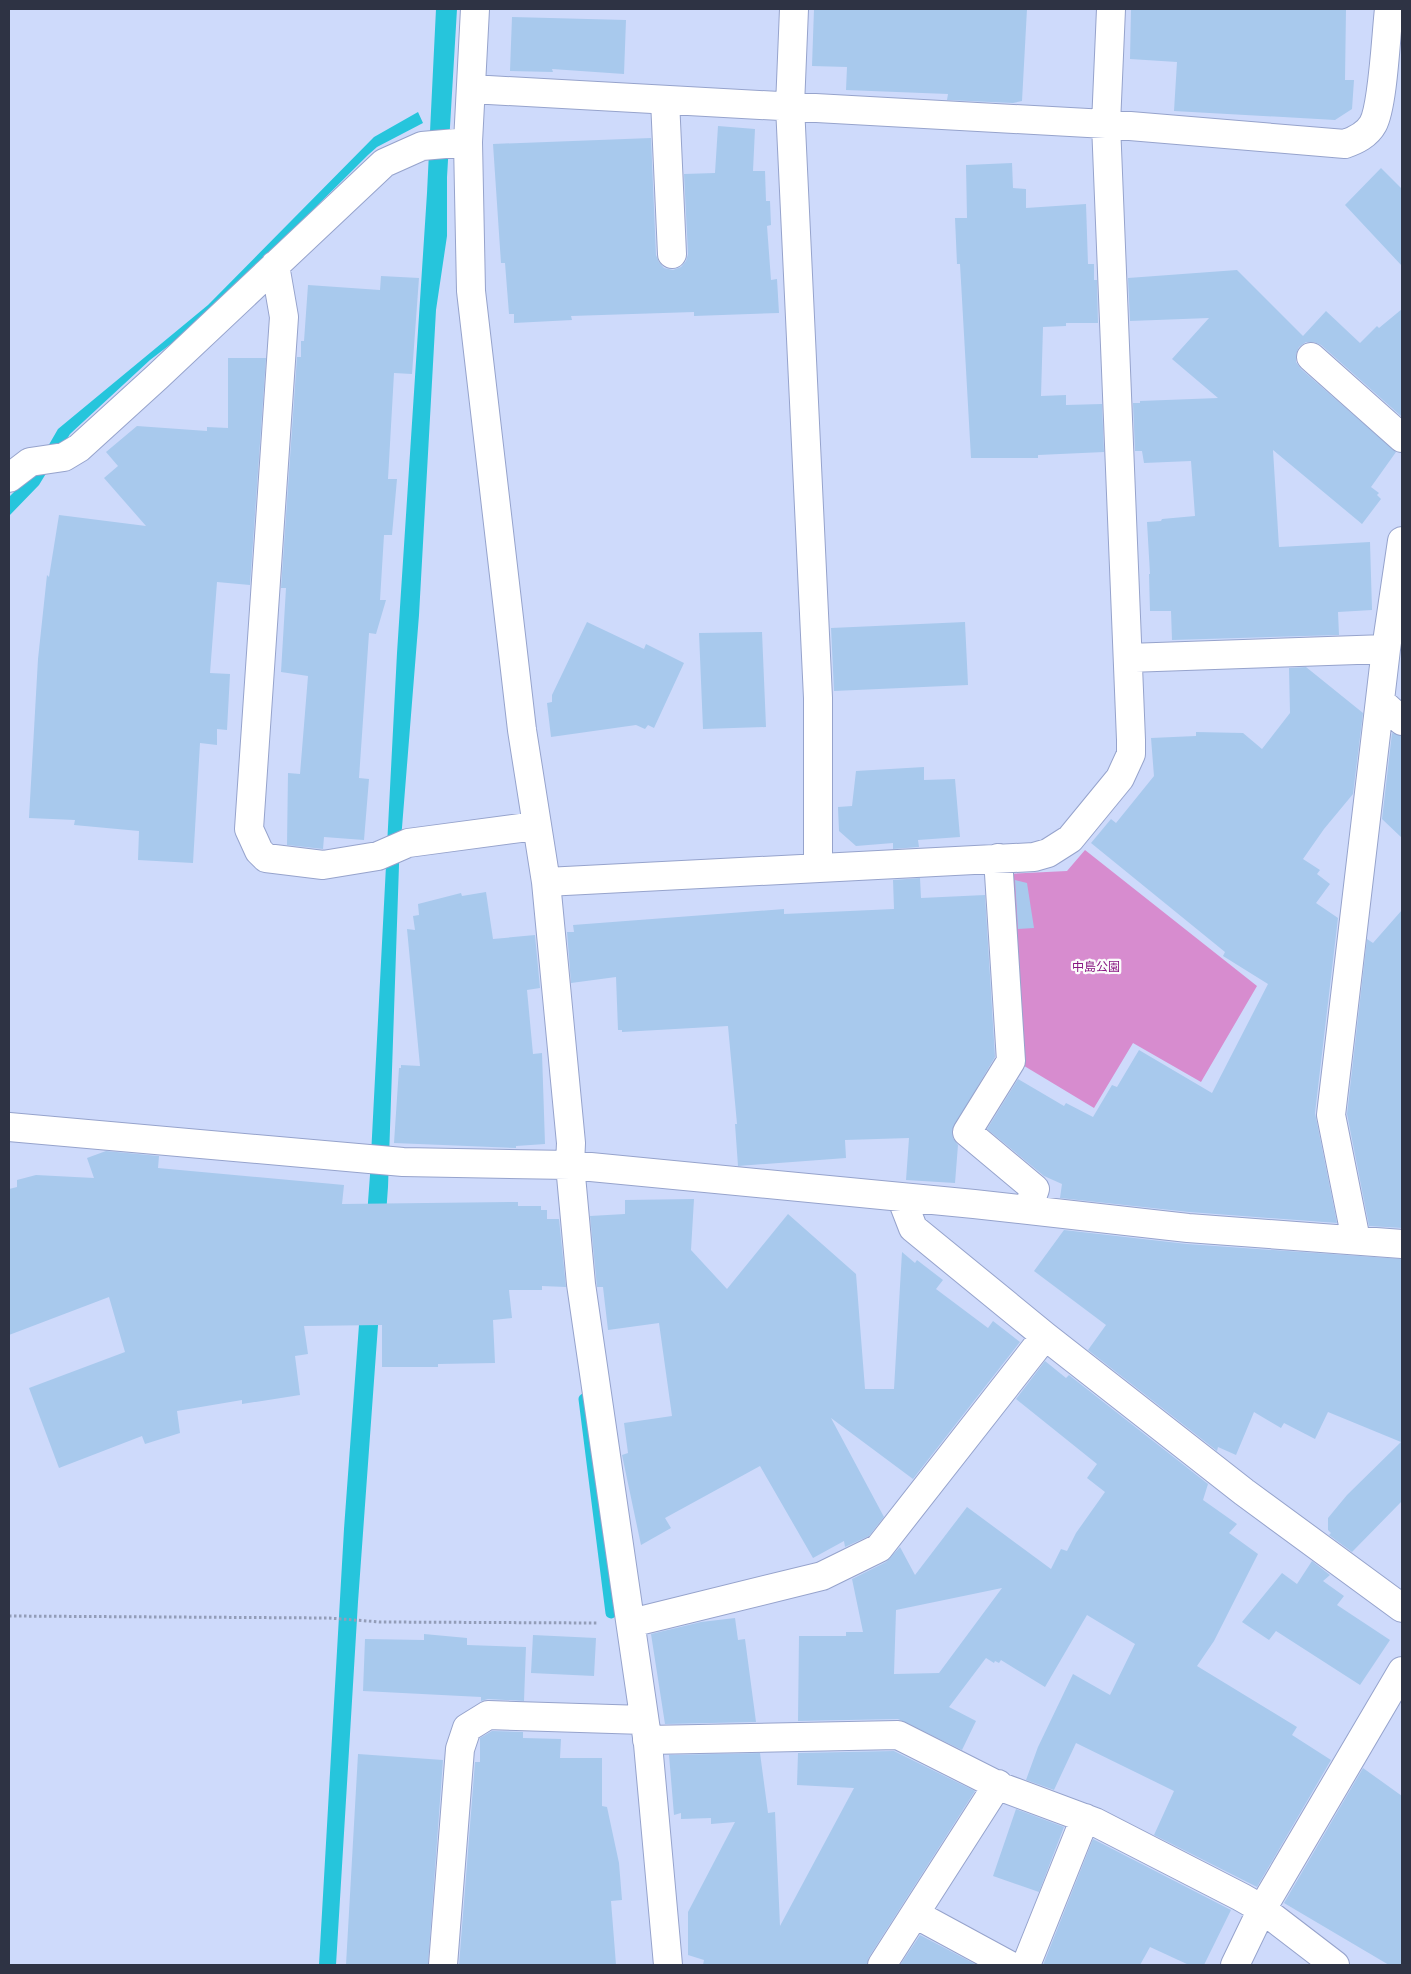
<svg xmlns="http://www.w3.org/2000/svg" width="1411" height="1974" viewBox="0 0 1411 1974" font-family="'Noto Sans','Noto Sans JP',sans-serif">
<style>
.green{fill:#d78ccf}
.water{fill:#26c5dc}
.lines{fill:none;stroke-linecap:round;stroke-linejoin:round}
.stream{stroke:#26c5dc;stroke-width:11}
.building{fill:#a8c9ed;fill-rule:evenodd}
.minor-casing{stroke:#96a3cc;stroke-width:30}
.path{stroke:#939db8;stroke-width:3;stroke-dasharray:2.5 2.5;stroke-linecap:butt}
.minor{stroke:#fff;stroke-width:28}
.labels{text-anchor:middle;stroke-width:4.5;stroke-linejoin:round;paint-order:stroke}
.park-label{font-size:12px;fill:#881682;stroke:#fbfbfb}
</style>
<rect width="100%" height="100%" fill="#cedafb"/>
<path class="green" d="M1085,850L1257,986L1201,1082L1133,1043L1094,1108L1016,1061L1007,874L1067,871Z"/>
<path class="water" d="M436,9H457L447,177V236L436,310L419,615L399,865L388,1187L358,1602L336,1965H319L344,1529L370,1175L397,653L427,193Z
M418,112L423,123L377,147L368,155L202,320L150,360L70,434L39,485L9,516V497L32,474L58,429L208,305L374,137Z"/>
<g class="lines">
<path class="stream" d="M584,1399L611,1613"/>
</g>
<path class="building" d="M814,9H1027L1022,101L1013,103L947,100L948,94L846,90L847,67L812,66Z
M1131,9H1346L1345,80H1354L1352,109L1335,120L1174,111L1177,62L1130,59Z
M512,17L626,20L624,74L552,69L553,72L510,71Z
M718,126L755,129L753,171H765L766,201H770L771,225L767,226L771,280L777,279L779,313L694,316V312L571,316L572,320L514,323V314H509L505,263H501L493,144L651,138L656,255L659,262L664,268L673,270L681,267L686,261L688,254L684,174L715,173Z
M1012,163L1013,188L1026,189V208L1086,204L1088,264H1094V280H1097L1098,323H1066V326L1043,327L1041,396L1066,395V405L1102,404L1104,452L1038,455V458H971L960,264H957L955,218H967L966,165Z
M1381,168L1402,189V266L1345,205Z
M1237,270L1303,336L1326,311L1360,343L1377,326L1379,328L1402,309V417L1321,345L1314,342H1306L1299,347L1296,354V362L1301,369L1396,452L1371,487L1379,493L1377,495L1381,499L1362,524L1273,450L1279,547L1370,542L1372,610L1338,612L1339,635L1172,640L1171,611H1150L1149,574H1150L1147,522L1161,521L1162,519L1195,516L1191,461L1144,463L1142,451H1135L1133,403H1140V401L1218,398L1172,359L1209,318L1130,321L1128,278Z
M381,276L419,278L412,374L394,373L388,479H397L392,535H384L380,600H386L376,634L369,633L359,778L369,779L364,840L324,837L323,849L287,845L288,773L300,774L308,676L281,672L286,588H281L297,357H301V341H304L308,285L380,290Z
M228,358H266L250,585L217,582L210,673L230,674L227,730L217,729V745L200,743L193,863L138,860L139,831L74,825L75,820L29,818L38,659L47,575L49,577L59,515L146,526L104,478L118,466L106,452L137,426L207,431V427L228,428Z
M587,622L644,649L646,644L684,663L654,728L648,725L645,729L636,725L551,737L547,703L552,702V695Z
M965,622L968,685L834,691L831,628Z
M762,632L766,727L703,729L699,633Z
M1306,667L1363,713L1353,794L1324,829L1303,859L1320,870L1317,874L1330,884L1316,903L1338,918L1315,1113L1337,1223L1189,1212L1060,1198L1062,1184L1044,1176L987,1129L1018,1079L1064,1106L1066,1103L1093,1117L1112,1085L1117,1087L1139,1050L1212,1093L1268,984L1223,956L1225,952L1091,843L1111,819L1116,823L1154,776L1151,738L1196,736V732L1243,733L1262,749L1290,713L1289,668Z
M1392,733L1402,736V838L1382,819Z
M924,767V780L955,779L960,837L918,840L919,847L893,849V843L856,846L839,831L838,807L852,806L856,771Z
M920,878L921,898L985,895L995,1057L952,1130L953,1138L958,1145L955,1183L906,1180L909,1138L845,1140L846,1158L738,1166L735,1124H737L728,1026L622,1032V1030H618L616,977L571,983L567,932H574L573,925L784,909V914L894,909L893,880Z
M1015,880L1027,883L1034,928L1018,929Z
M486,892L493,939L535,935L540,988L527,990L533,1054L542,1053L545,1144L516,1146V1148L394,1143L399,1068H401V1065L420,1066L407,929L415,930L413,916L419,915L418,904L461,893L462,896Z
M1402,910V1228L1369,1226L1347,1114L1367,939L1373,943Z
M106,1151L159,1156L158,1168L344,1185L342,1204L518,1202V1206H541V1210H547V1219H559L566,1287L542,1286V1290H509L512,1318L493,1320L495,1363L438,1364V1367H382V1325L304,1326L308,1354L295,1356L300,1395L242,1404V1400L177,1411L180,1433L145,1444L142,1436L59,1468L29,1388L125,1352L109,1297L9,1335V1189L17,1187V1180L36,1175L94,1178L87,1158Z
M694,1199L691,1250L727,1289L788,1214L856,1274L865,1389H894L902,1252L915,1263L917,1260L943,1280L936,1289L988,1328L993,1321L1020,1342L913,1479L831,1418L884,1517L869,1536L845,1547L844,1541L813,1558L760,1466L665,1518L671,1528L641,1545L622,1455L628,1453L624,1423L672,1416L659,1323L608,1330L603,1287H597L590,1216L625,1214V1200Z
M1064,1230L1187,1244L1402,1259V1501L1352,1552L1329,1535L1331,1533L1328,1530V1518L1347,1495L1401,1442L1328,1412L1315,1439L1284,1423L1281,1428L1254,1412L1236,1455L1218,1447L1217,1451L1088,1350L1106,1325L1034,1271Z
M1045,1361L1066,1378L1069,1375L1208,1484L1203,1500L1237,1524L1229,1533L1258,1554L1214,1641L1197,1666L1297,1727L1292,1735L1331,1760L1257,1887L1154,1835L1174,1791L1076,1743L1054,1790L1026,1780L1038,1747L1073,1674L1110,1695L1135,1644L1087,1615L1045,1687L1001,1660L999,1663L995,1661L994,1663L986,1658L949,1707L976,1721L962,1750L898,1719L798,1721L799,1636H846V1632H863L852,1579L886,1562L900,1547L915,1575L967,1507L1051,1569L1061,1549L1067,1551L1076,1533L1105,1492L1087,1478L1097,1464L1016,1399ZM1002,1588L939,1673L894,1674L896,1610Z
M1312,1561L1330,1575L1323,1581L1344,1596L1337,1605L1390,1640L1360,1685L1276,1631L1269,1640L1242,1622L1282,1573L1297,1584Z
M735,1618L738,1640L745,1639L756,1722L665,1724L651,1634L701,1622Z
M424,1634L467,1638V1645L526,1647L524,1701L488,1699L481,1701V1697L363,1691L365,1639L424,1640Z
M533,1635L596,1638L594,1676L531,1673Z
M492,1731L523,1732V1738L561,1739L560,1758H602V1806L607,1807L619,1863L622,1900L611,1901L616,1965H459L475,1762H480V1738Z
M894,1751L975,1791L869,1957L867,1965H703L704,1960L688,1955V1912L735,1822L711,1824V1818L681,1819V1813L674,1815L669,1755L760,1753L768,1813L775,1812L780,1926L854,1788L797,1785L798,1753Z
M358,1754L443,1760L428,1965H346Z
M1363,1768L1402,1796V1965H1389L1284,1903Z
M1016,1809L1064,1827L1039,1892L993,1876Z
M1093,1839L1231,1910L1204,1965H1189L1150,1947L1140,1965H1043Z
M920,1935L977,1965H900Z"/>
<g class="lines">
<defs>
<path id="minor" d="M475,9L468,142L471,291L522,730L546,882L571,1143L570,1165L581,1284L648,1744L668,1965
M794,9L790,106L818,698V867
M471,89L1106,124L1345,144C1356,140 1367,135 1373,124C1383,106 1386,34 1389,9
M665,100L672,254
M275,265L284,317L249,829L259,851L266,858L323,865L378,856L408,843L536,826
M1311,357L1402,438
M9,478L30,462L64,457L79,448L157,377L384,163L422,146L468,142
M1128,658L1386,649
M1380,701L1402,721
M998,858L1011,1061L967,1132L1035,1189L1028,1209
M546,882L1034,857L1048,853L1070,839L1120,778L1131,754V740L1106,124L1111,9
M9,1127L403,1162L570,1165L974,1204L1188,1228L1402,1244
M901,1197L913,1228L1045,1336L1244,1492L1402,1608
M1356,1240L1331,1115L1386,649L1402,541
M631,1623L822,1576L879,1548L1045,1336
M647,1740L898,1735L1001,1787L1095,1822L1241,1897L1262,1909L1335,1965
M915,1914L1009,1965
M443,1965L460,1749L467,1728L488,1715L644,1720
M882,1965L998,1784
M1026,1965L1085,1818
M1235,1965L1262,1909L1402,1671"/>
</defs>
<use href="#minor" class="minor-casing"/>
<path class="path" d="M9,1616L329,1618L380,1622L598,1623"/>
<use href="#minor" class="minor"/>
</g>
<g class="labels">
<g class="park-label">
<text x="1096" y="971">中島公園</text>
</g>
</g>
<rect width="1411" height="1974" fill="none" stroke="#2e3344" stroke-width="20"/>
</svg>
